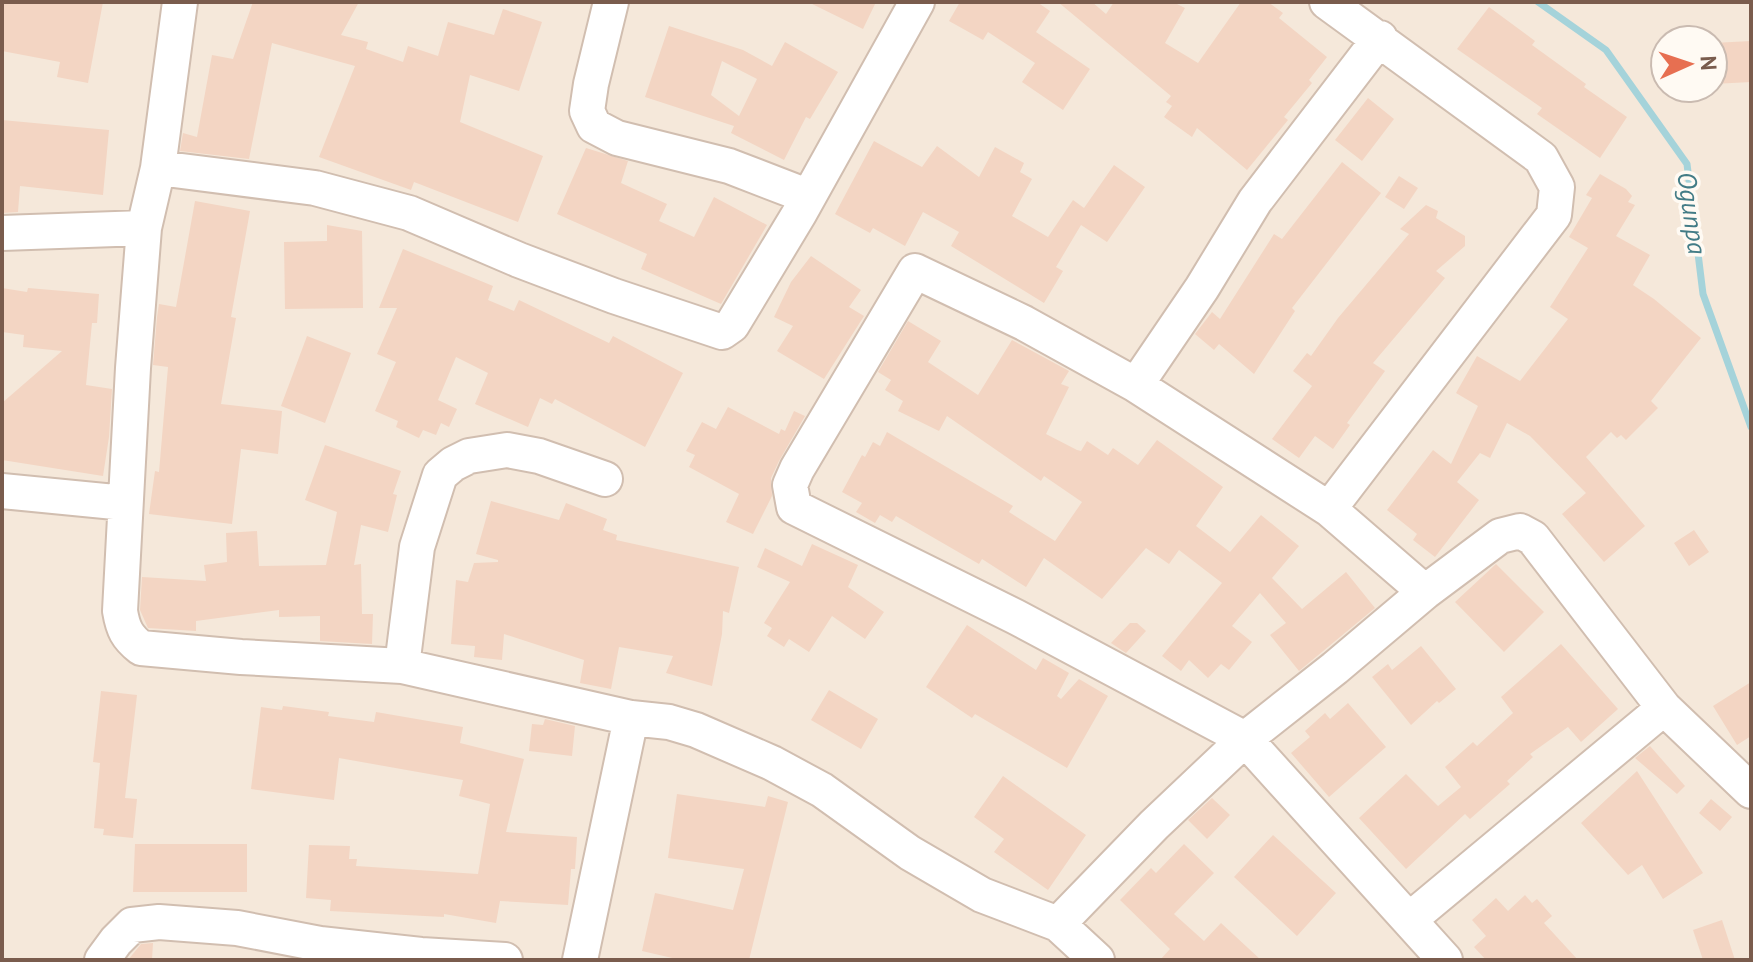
<svg xmlns="http://www.w3.org/2000/svg" width="1753" height="962" viewBox="0 0 1753 962" font-family="'PT Sans',sans-serif">
<style>
.residential{fill:#f5e8da;fill-rule:evenodd}
.lines{fill:none;stroke-linecap:round;stroke-linejoin:round}
.stream{stroke:#a5d3da;stroke-width:7}
.building{fill:#f3d5c3;fill-rule:evenodd}
.minor-casing{stroke:#d1beb0;stroke-width:38}
.minor{stroke:#fff;stroke-width:34}
.labels{text-anchor:middle;stroke-width:7;stroke-linejoin:round;paint-order:stroke}
.water-label{font-size:26px;font-style:italic;fill:#437c86;stroke:#fffaf3}
</style>
<rect width="100%" height="100%" fill="#fdf6ec"/>
<path class="residential" d="M2,2H1751V960H2ZM1665,40H1713V88H1665Z"/>
<g class="lines">
<path class="stream" d="M1538,2L1606,50L1687,164L1703,294L1751,427"/>
</g>
<path class="building" d="M2,2H103L88,83L57,77L60,62L2,51Z
M253,2H359L341,35L368,42L366,49L403,62L408,46L438,56L448,22L494,35L503,9L542,22L519,91L470,75L460,122L543,156L518,222L414,182L411,190L319,157L355,66L272,43L249,159L180,151L183,133L197,137L212,55L233,59Z
M808,2H876L863,29Z
M960,2H1037L1050,11L1036,32L1090,69L1063,110L1022,82L1035,63L988,32L983,40L949,21Z
M1058,2H1092L1106,14L1114,2H1173L1185,8L1165,43L1198,63L1241,2H1268L1283,13L1279,18L1327,57L1309,80L1312,83L1284,117L1288,120L1247,170L1197,128L1192,137L1164,117L1172,106L1166,102L1171,96Z
M1489,7L1535,41L1532,45L1586,84L1584,87L1627,117L1600,158L1537,114L1542,108L1457,49Z
M669,26L743,50L772,66L785,42L838,72L810,119L806,117L784,160L731,133L734,126L645,97ZM722,61L757,79L739,116L711,95Z
M1751,41V82L1713,84V43Z
M1368,98L1394,119L1362,161L1335,140Z
M2,120L109,130L103,195L20,186L18,212L2,213Z
M874,141L922,167L937,146L979,177L995,147L1024,163L1020,172L1032,179L1012,216L1048,237L1073,200L1084,208L1114,165L1145,187L1107,242L1081,225L1056,267L1063,271L1044,303L951,246L959,232L923,212L905,246L873,228L870,233L835,214Z
M586,148L628,161L621,183L667,204L659,221L694,237L714,197L767,225L721,304L641,269L647,254L557,214Z
M1342,162L1381,193L1292,308L1295,311L1254,374L1219,344L1214,350L1195,334L1212,312L1220,319L1274,234L1282,239Z
M1600,174L1626,189L1632,196L1628,202L1635,205L1616,236L1650,255L1633,285L1654,299L1701,338L1651,401L1658,408L1626,440L1621,435L1617,438L1611,432L1586,457L1645,526L1604,562L1562,514L1586,493L1530,436L1507,423L1490,458L1480,453L1457,482L1479,500L1435,557L1413,540L1417,534L1387,510L1433,450L1451,464L1478,406L1456,393L1477,356L1520,381L1568,319L1550,307L1588,248L1569,237L1592,198L1586,195Z
M1399,176L1418,188L1404,209L1385,197Z
M195,201L250,211L231,317L236,318L221,404L282,411L278,454L241,449L232,524L149,514L155,471L159,472L168,367L153,365L157,317L159,304L176,307Z
M1426,205L1438,211L1436,218L1465,236V246L1436,271L1445,278L1373,363L1385,371L1347,423L1350,425L1333,449L1315,436L1299,458L1272,439L1312,386L1293,371L1307,353L1311,356L1338,318L1409,234L1400,229Z
M327,225L362,231L363,308L285,309L284,242L327,241Z
M403,249L493,286L488,300L514,311L519,300L609,343L613,336L683,373L645,447L555,399L552,404L540,398L528,427L475,404L488,373L456,357L438,400L457,409L449,427L441,423L436,435L423,430L419,438L396,427L398,421L375,411L396,362L377,354L397,308H379Z
M811,256L861,290L849,307L864,316L824,379L777,351L793,326L774,317L791,282Z
M2,288L27,292L28,288L99,294L97,323H92L86,385L112,389L109,437L103,476L2,460V403L62,351L23,347L24,335L2,332Z
M908,321L941,341L928,362L978,395L1012,340L1069,371L1061,384L1069,387L1046,434L1077,450L1081,451L1087,441L1108,455L1113,448L1138,465L1157,440L1223,487L1196,526L1230,552L1261,515L1299,546L1272,578L1302,609L1346,572L1375,608L1299,671L1270,635L1286,623L1260,593L1232,626L1252,642L1229,670L1221,664L1208,678L1189,660L1181,671L1162,656L1222,583L1179,550L1169,564L1146,548L1102,599L1044,558L1026,587L982,559L979,564L896,516L892,522L880,515L875,523L856,512L862,503L842,492L862,455L865,457L873,442L880,446L887,432L1013,506L1009,512L1055,541L1082,502L1044,476L1041,481L947,416L939,431L898,411L903,401L885,390L891,380L878,372Z
M307,336L351,353L325,423L281,406Z
M728,407L779,434L781,429L785,431L794,411L805,416L779,461L771,478L772,496L753,534L726,522L739,494L689,467L695,455L686,451L702,422L716,429Z
M325,445L401,471L393,494L397,495L388,532L361,525L354,565L361,564L362,614H373L372,644L320,641V616L279,617V610L196,621V631L148,628L140,610L142,577L206,581L204,565L227,562L226,533L257,531L259,566L326,565L337,512L305,500Z
M491,501L559,520L566,503L607,519L603,530L617,535L616,540L739,567L729,613L723,611L722,634L712,686L666,673L673,656L619,647L611,689L580,683L584,660L504,634L502,660L474,657L475,646L451,644L456,580L468,582L474,563L498,562V560L476,554Z
M1694,530L1709,552L1689,566L1674,543Z
M812,544L858,565L848,587L884,612L865,639L832,616L809,652L789,639L784,647L767,636L772,628L764,623L790,582L757,567L765,548L802,566Z
M1496,564L1544,612L1504,652L1455,602Z
M1130,623H1137L1146,631L1126,653L1111,643Z
M967,625L1036,670L1043,658L1069,673L1057,696L1061,699L1079,679L1108,696L1067,768L975,714L972,718L926,687Z
M1561,644L1618,709L1581,742L1568,727L1530,754L1533,757L1507,781L1510,784L1470,819L1465,814L1406,869L1359,818L1406,774L1438,806L1461,787L1445,767L1473,742L1477,746L1513,713L1501,697Z
M1421,646L1456,689L1439,703L1437,701L1411,725L1372,677L1388,664L1392,670Z
M1751,682V736L1737,745L1713,706Z
M829,690L878,719L861,749L811,720Z
M101,691L137,695L125,798L137,799L133,838L103,835L104,829L94,828L100,763L93,762Z
M1348,703L1386,747L1329,797L1291,753L1310,737L1305,731L1325,713L1330,719Z
M283,706L329,712L328,716L374,722L376,712L463,727L460,743L524,759L506,832L577,837L575,869H571L568,905L500,901L496,923L444,914V917L330,911L331,900L306,898L309,845L350,846L349,859H357L356,866L478,874L490,804L459,796L463,780L339,758L334,800L251,789L261,707L282,710Z
M545,719L575,726L572,756L529,751L532,724L543,725Z
M1650,746L1685,786L1677,794L1635,758Z
M1637,771L1703,873L1663,899L1642,865L1628,875L1581,823Z
M1003,776L1086,835L1048,890L994,852L1004,839L974,817Z
M677,794L765,807L768,796L788,802L749,960H681L642,951L655,893L733,910L744,869L668,858Z
M1212,798L1230,815L1207,839L1188,820Z
M1711,799L1732,817L1720,831L1699,813Z
M1273,835L1336,893L1297,936L1234,877Z
M135,844H247V892H133Z
M1184,844L1214,873L1174,914L1204,941L1221,923L1261,960H1160L1170,949L1120,900L1151,868L1156,873Z
M1525,895L1532,903L1537,899L1552,916L1544,923L1578,960H1486L1474,947L1486,936L1472,920L1496,898L1508,911Z
M1722,920L1735,960H1703L1693,930Z
M153,943L152,960H128L141,944Z"/>
<g class="lines">
<defs>
<path id="minor" d="M180,2L158,168L144,228L133,368L120,611C123,629 127,637 141,648L241,657L402,666L631,718L669,722L696,730L772,763L822,790L910,853L982,895L1058,924L1097,960
M611,2L591,84L587,111L594,126L617,138L729,166L807,196
M1327,2L1541,158L1557,187L1554,215L1329,509
M158,168L315,188L409,213L519,260L614,296L722,332L732,325L799,214L917,2
M2,233L144,228
M1136,385L1202,288L1255,201L1380,38
M2,491L125,503
M1425,592L1329,509L1136,385L1024,323L915,271L797,469L790,485L794,507L1016,617L1245,739L1445,960
M402,666L417,547L440,475L453,464L469,456L507,450L539,456L605,479
M1409,920L1664,708
M1058,924L1154,825L1245,739L1335,668L1425,592L1500,536L1520,531L1533,538L1664,708L1751,791
M102,960L116,941L132,925L159,922L237,928L320,944L421,955L505,960
M580,960L631,718"/>
</defs>
<use href="#minor" class="minor-casing"/>
<use href="#minor" class="minor"/>
</g>
<g class="labels">
<g class="water-label">
<text transform="translate(1692 213) rotate(82)" y="9">Ogunpa</text>
</g>
</g>
<rect width="1753" height="962" fill="none" stroke="#7a5c4d" stroke-width="8"/>
<g transform="translate(1689 64) rotate(87)"><circle r="38" fill="#fffaf3" stroke="#cabbb1" stroke-width="2"/>
<path d="M0-6L14 30L0 20L-14 30Z" fill="#e76f51"/>
<text y="-12" font-size="22" font-weight="bold" text-anchor="middle" fill="#7a5c4d">N</text>
</g>
</svg>
